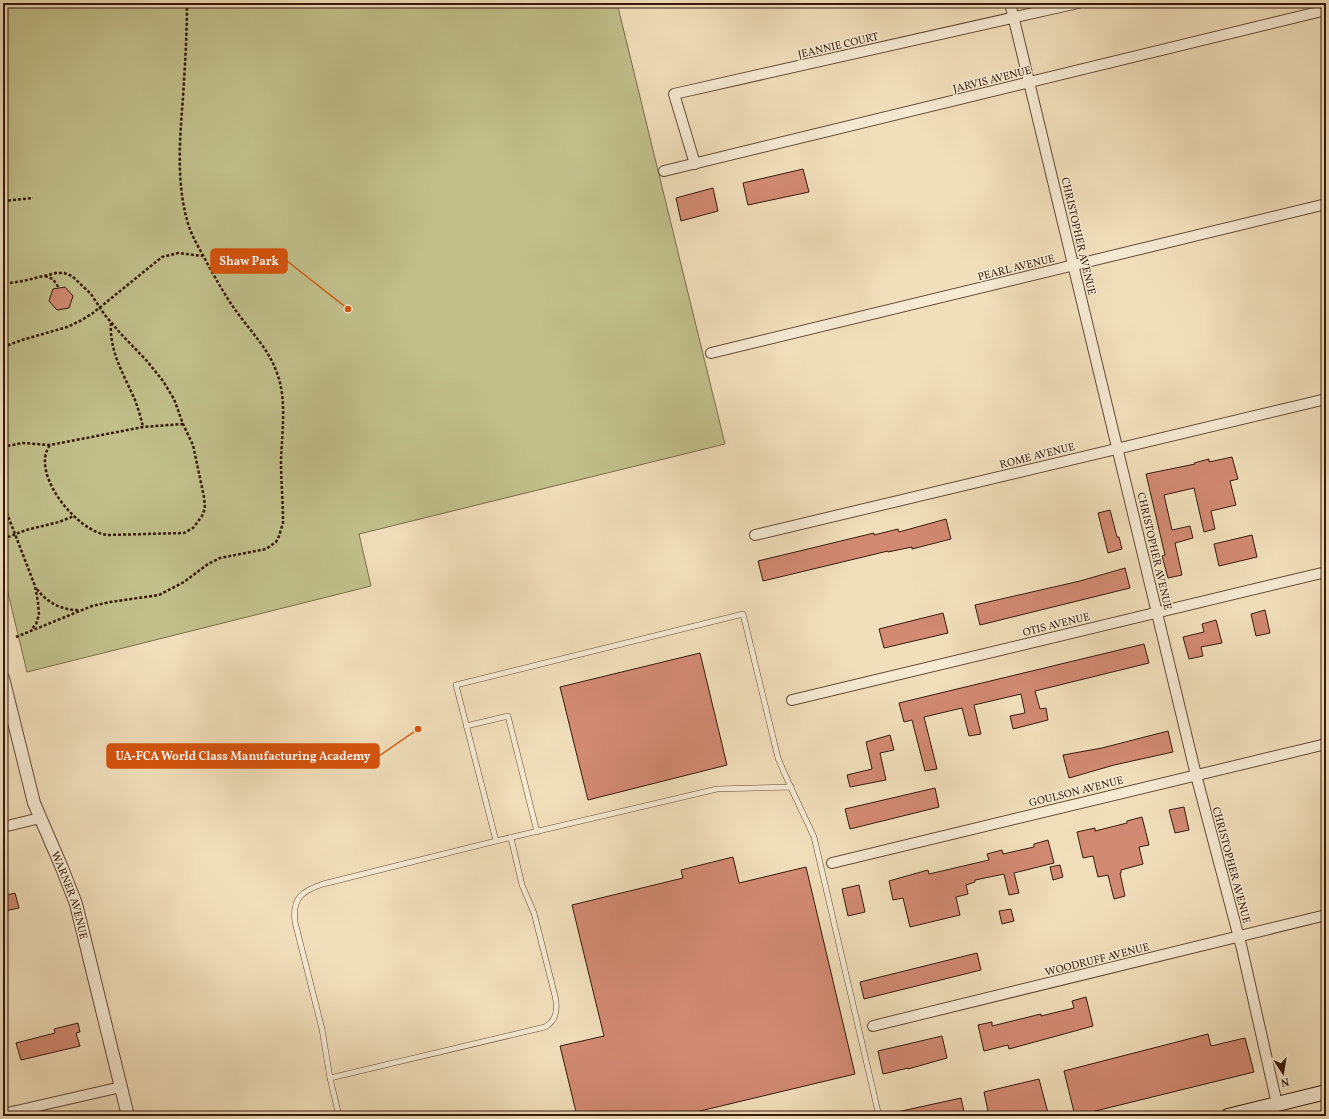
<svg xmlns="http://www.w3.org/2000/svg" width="1329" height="1119" viewBox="0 0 1329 1119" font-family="Vollkorn,serif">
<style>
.green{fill:#c1c08b;stroke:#7b6e4a}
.building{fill:#d28a73;stroke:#351b08}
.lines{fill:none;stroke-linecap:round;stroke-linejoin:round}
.service-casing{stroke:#644c35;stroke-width:6}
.minor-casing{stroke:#644c35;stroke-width:12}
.tertiary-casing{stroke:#644c35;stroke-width:14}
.secondary-casing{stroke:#351b08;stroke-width:16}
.path{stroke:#351b08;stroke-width:2.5;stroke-dasharray:3 2;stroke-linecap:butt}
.service{stroke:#f6ead3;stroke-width:5}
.minor{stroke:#f6ead3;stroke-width:10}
.tertiary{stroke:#f6ead3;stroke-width:12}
.secondary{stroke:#f6ead3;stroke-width:14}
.labels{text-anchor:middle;stroke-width:3;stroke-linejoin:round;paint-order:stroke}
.street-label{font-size:11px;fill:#351b08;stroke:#f6ead3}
.leader{fill:none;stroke:#d6530c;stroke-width:1.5}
.callout-dot{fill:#d6530c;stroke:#f6ead3;stroke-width:1.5}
.callout{fill:#d6530c;stroke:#d6530c;stroke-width:1.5}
.callout-label{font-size:12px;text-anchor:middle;font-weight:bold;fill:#fff}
</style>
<rect width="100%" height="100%" fill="#f1dfbb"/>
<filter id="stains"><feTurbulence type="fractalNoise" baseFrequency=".005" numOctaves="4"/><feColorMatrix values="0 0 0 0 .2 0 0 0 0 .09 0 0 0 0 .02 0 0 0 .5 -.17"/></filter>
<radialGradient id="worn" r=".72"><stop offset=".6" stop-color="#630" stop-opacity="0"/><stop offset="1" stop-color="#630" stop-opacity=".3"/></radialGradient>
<path class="green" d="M3,3H617L725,444L359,534L371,586L27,672L3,572Z"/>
<path class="building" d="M803,169L809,192L748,205L743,183Z
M713,188L718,211L681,221L676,198Z
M65,287L73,296L69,308L57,310L49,301L53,289Z
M1232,457L1238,479L1230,481L1236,505L1211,511L1215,529L1204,532L1194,488L1164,495L1172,530L1190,526L1193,538L1175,543L1182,575L1168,578L1162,556L1165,555L1146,474L1195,464L1194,463L1209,459V462Z
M1110,510L1117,537H1119L1122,549L1108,553L1098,513Z
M946,519L951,539L912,549V547L888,552V551L763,581L758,561L874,533V535L898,529L899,532Z
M1252,535L1257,557L1219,566L1214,544Z
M1125,568L1130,588L980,625L975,605L1080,581Z
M1265,610L1270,633L1256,636L1251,614Z
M943,613L948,633L884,648L879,629Z
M1216,620L1222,643L1201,647L1203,656L1189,659L1183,637L1204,632L1202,624Z
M1144,644L1149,663L1035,691L1040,709L1046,708L1048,720L1013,729L1010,716L1025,713L1021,694L974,705L981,734L969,736L962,708L924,717L937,769L925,771L912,720L904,722L899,703Z
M700,653L727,765L588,800L560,687Z
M1168,731L1173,752L1114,765L1069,778L1063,755L1102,748Z
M890,735L894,750L880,753L886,780L850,787L847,775L872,769L866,742Z
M935,788L939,807L850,829L845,809Z
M1184,807L1189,830L1175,833L1169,810Z
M1142,817L1149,845L1139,847L1143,864L1121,870V873H1120L1125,896L1114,899L1108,875L1098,877L1093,856L1083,858L1077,832L1095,828V831L1127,823V821Z
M1048,840L1054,863L1014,873L1019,893L1009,895L1004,874L975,880V882L966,885L968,894L956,897L960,915L910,927L903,898L893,900L889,881L928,870L929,874L989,860L987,854L1002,850L1003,854L1034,847V844Z
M733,857L739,883L806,867L855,1074L679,1116H577L560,1046L604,1036L572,905L683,878L681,870Z
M1060,865L1063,877L1053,880L1050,867Z
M859,885L865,912L848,916L842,889Z
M15,893L19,908L5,911L3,896Z
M1011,909L1014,921L1002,924L999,911Z
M977,953L981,970L864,999L860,982Z
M1086,997L1093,1026L1009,1049L1008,1045L984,1051L978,1025L992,1022V1026L1041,1014V1016L1074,1008L1072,1001Z
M78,1023L80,1032L76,1033L80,1046L21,1060L16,1043L55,1033L54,1029Z
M1208,1034L1211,1046L1245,1038L1254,1072L1075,1116L1064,1071Z
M942,1036L947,1058L908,1069V1068L883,1074L878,1051Z
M1039,1079L1048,1113L1037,1116H989L984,1092Z
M961,1098L965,1116H898L897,1112Z"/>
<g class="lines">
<defs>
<path id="service" d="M3,280V284
M466,726L508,716L537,832
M496,841L717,789L791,787
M330,1078L545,1027C557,1020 558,1009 555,996L534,913L522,885L511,838
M339,1116L330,1078L322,1029L295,922C292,898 302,891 323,884L496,841L456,685L743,614L778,758C789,785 802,811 814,837L879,1116"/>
<path id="minor" d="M1010,3L1196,775L1242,949L1277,1104
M695,164L674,94L1078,3
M664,171L1326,10
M711,353L1326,204
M755,535L1326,399
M792,700L1326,572
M3,827L40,818
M832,863L1326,744
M873,1026L1326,915
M3,1114L121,1087"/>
<g id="tertiary">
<path id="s1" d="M3,678L34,803L62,868L76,904L128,1116"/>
</g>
<path id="secondary" d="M1228,1116L1326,1092"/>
</defs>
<use href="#service" class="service-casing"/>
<use href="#minor" class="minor-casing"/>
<use href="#tertiary" class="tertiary-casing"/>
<use href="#secondary" class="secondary-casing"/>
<path class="path" d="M3,201L33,198
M45,276L53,279L59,288
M10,283L23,281L56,273H64L72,276L91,294L104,314L121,334L147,361L163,381L174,399L183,424L193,445L204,497L205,508L202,516L193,528L184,533L108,535C78,533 29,473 50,445
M111,323C109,351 124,375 135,400C138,408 141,418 143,427
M3,347L22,340L67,327L80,321L93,313L162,257L178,253L203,256
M3,444L7,446L23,443L50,445L143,427L183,424
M3,503L35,586L38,602L39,615L36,624L31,630
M3,539L26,530L59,522L74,516
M37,589C46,602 63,611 79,610
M16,637L92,606L110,602L159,595L184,582L208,564L220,558L266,549L276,542L279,536L283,523C283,502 281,481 281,460C282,432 287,399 277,373C269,350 253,334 239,315C227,299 217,281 207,263C200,249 191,236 187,220C176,180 180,137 183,97C185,65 187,34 187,3"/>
<use href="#service" class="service"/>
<use href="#minor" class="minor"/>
<use href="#tertiary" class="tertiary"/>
<use href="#secondary" class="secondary"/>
</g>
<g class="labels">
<g class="street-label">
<text transform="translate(838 45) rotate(-13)" y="4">JEANNIE COURT</text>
<text transform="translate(992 79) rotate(-14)" y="4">JARVIS AVENUE</text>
<text transform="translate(1079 236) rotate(77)" y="4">CHRISTOPHER AVENUE</text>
<text transform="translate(1016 267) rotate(-14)" y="4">PEARL AVENUE</text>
<text transform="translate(1037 455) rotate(-14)" y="4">ROME AVENUE</text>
<text transform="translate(1155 551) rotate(77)" y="4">CHRISTOPHER AVENUE</text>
<text transform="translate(1056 624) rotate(-14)" y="4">OTIS AVENUE</text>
<text transform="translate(1076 791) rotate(-14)" y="4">GOULSON AVENUE</text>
<text transform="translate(1232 865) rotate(75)" y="4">CHRISTOPHER AVENUE</text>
<text dy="4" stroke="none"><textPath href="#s1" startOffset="228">WARNER AVENUE</textPath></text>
<text transform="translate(1097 959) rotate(-14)" y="4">WOODRUFF AVENUE</text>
</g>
</g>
<path class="leader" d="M348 309L287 261M418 729L379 756"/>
<g class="callout-dot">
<circle cx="348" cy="309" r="4"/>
<circle cx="418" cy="729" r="4"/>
</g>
<g class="callout">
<rect x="211" y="249" width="76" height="24" rx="4"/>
<rect x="107" y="744" width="272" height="24" rx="4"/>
</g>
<g class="callout-label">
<text x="249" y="265">Shaw Park</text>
<text x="243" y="760">UA-FCA World Class Manufacturing Academy</text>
</g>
<rect width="1329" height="1119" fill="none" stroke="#f1dfbb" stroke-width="16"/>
<rect x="4" y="4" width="1321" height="1111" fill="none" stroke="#351b08" stroke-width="2"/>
<rect x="8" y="8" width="1313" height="1103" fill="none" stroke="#351b08"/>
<g transform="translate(1283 1073) rotate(168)" stroke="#f6ead3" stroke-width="3" paint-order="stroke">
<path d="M0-3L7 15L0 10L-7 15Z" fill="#351b08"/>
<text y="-6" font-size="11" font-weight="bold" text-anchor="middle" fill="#351b08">N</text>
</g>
<rect width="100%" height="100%" filter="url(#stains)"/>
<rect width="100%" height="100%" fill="url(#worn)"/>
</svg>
